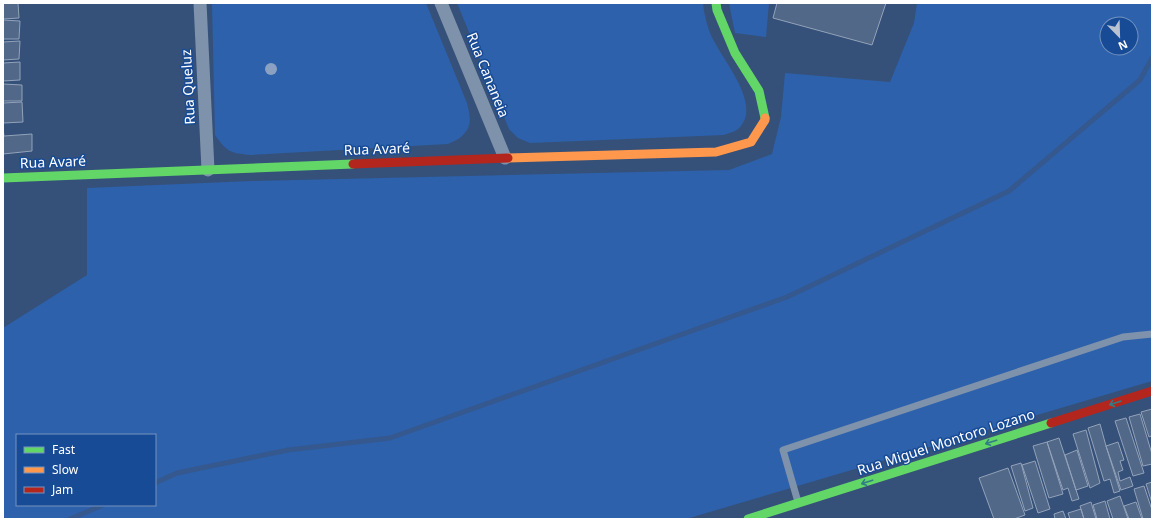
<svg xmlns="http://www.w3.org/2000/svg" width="1155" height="522" viewBox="0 0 1155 522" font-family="'Noto Sans',sans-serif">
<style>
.green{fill:#2d61ac;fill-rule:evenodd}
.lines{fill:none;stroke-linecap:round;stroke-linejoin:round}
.stream{stroke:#35588e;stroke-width:5}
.building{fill:#526888;stroke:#92a2b9}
.lane{stroke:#7e92ab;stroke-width:7}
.street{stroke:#7e92ab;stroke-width:13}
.fast{stroke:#63d668;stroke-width:9}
.slow{stroke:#ff974d;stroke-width:9}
.jam{stroke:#b3261e;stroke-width:9}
.tree{fill:#8ba1c1}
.oneway{stroke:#327c86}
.labels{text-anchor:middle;stroke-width:3;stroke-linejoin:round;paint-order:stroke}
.street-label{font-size:14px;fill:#fff;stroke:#184b96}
</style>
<rect width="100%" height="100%" fill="#355179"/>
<path class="green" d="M212,3H426L467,103C470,115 473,127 462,136C458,140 452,142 448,144L251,155C230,153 227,152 215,135Z
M457,3H703C704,14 708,31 714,41C725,63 763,107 738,129C735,132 728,133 724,135L530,143L518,138L509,129Z
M729,3H769L766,37L735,33Z
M917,3H1152V381L686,519H3V328L87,275V188L251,181L729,170L772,154L781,117L785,73L890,82L914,23ZM1107,24H1131V48H1107ZM17,435H155V505H17Z"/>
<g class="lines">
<path class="stream" d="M155,483L177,473L288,450L390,438L787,297L1009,191L1140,80L1152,58
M70,519L103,505"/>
</g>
<path class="building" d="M3,3H18L19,18L3,19Z
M777,3H886L872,45L773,18Z
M3,20L20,21L19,39H3Z
M20,41L19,59L3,60V42Z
M20,62V80L3,81V63Z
M3,84L22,85V101H3Z
M22,102L23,122L3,123V103Z
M3,128L4,136L32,134V151L3,154Z
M1152,409V439L1151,436L1149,437L1141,412Z
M1140,414L1152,454V464L1143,466L1129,417Z
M1126,418L1144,473L1133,476L1115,421Z
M1100,424L1106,446L1120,491L1114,493L1110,479L1104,481L1088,428Z
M1086,430L1100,483L1090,488L1073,434Z
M1059,438L1079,499L1072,501L1068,488L1063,490L1047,442Z
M1047,442L1063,494L1049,498L1033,446Z
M1118,442L1124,460L1120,461L1123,470L1118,472L1120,481L1130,477L1133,486L1121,490L1106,446Z
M1077,450L1088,486L1076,490L1065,455Z
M1035,461L1050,509L1038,513L1022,465Z
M1021,463L1033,508L1025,511L1011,466Z
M1008,468L1025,515L1014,519H994L979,478Z
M1152,482V503L1146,484Z
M1144,486L1152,510V519H1143L1134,489Z
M1120,496L1128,519H1113L1107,501Z
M1105,501L1110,519H1097L1093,505Z
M1091,502L1096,519H1084L1080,506Z
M1136,502L1142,519H1129L1124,506Z
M1081,509L1084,519H1070L1068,513Z
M1063,511L1066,519H1055L1054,514Z"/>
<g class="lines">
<path class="lane" d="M798,502L783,450L1123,337L1152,334"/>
<path class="street" d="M200,3L208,170
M441,3L505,158"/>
<path class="fast" d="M716,3L717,10L735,53L759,91L765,118
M3,178L353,164
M748,519L1051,423"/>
<path class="slow" d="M508,158L716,152L751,142L765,120V118"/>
<path class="jam" d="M353,164L508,158
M1051,423L1152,391"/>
</g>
<circle class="tree" cx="271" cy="69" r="6"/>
<defs><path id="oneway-shaft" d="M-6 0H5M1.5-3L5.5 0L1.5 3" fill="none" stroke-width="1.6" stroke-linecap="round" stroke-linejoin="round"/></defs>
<g class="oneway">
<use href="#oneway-shaft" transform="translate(1115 403) rotate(162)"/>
<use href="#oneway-shaft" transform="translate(991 442) rotate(162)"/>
<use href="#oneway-shaft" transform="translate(867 482) rotate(162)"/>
</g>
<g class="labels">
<g class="street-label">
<text transform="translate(488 75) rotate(68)" y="5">Rua Cananeia</text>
<text transform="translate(188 87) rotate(-93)" y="5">Rua Queluz</text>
<text transform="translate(377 149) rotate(-2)" y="5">Rua Avaré</text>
<text transform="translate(53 162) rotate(-2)" y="5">Rua Avaré</text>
<text transform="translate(946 442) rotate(-18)" y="5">Rua Miguel Montoro Lozano</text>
</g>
</g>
<rect width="1155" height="522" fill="none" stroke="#ffffff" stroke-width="8"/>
<rect x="16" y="434" width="140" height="72" fill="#184b96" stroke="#7493c0"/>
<rect x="24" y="447" width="20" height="6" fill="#63d668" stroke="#7493c0"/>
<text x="52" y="454" font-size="12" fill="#ffffff">Fast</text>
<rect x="24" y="467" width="20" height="6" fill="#ff974d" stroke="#7493c0"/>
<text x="52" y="474" font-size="12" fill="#ffffff">Slow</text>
<rect x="24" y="487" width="20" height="6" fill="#b3261e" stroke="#7493c0"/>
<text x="52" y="494" font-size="12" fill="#ffffff">Jam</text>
<g transform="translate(1119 36) rotate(157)"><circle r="19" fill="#184b96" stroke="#7493c0"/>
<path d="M0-3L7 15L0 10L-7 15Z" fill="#b8c2d0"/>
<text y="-6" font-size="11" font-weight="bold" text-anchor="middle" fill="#ffffff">N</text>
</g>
</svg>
